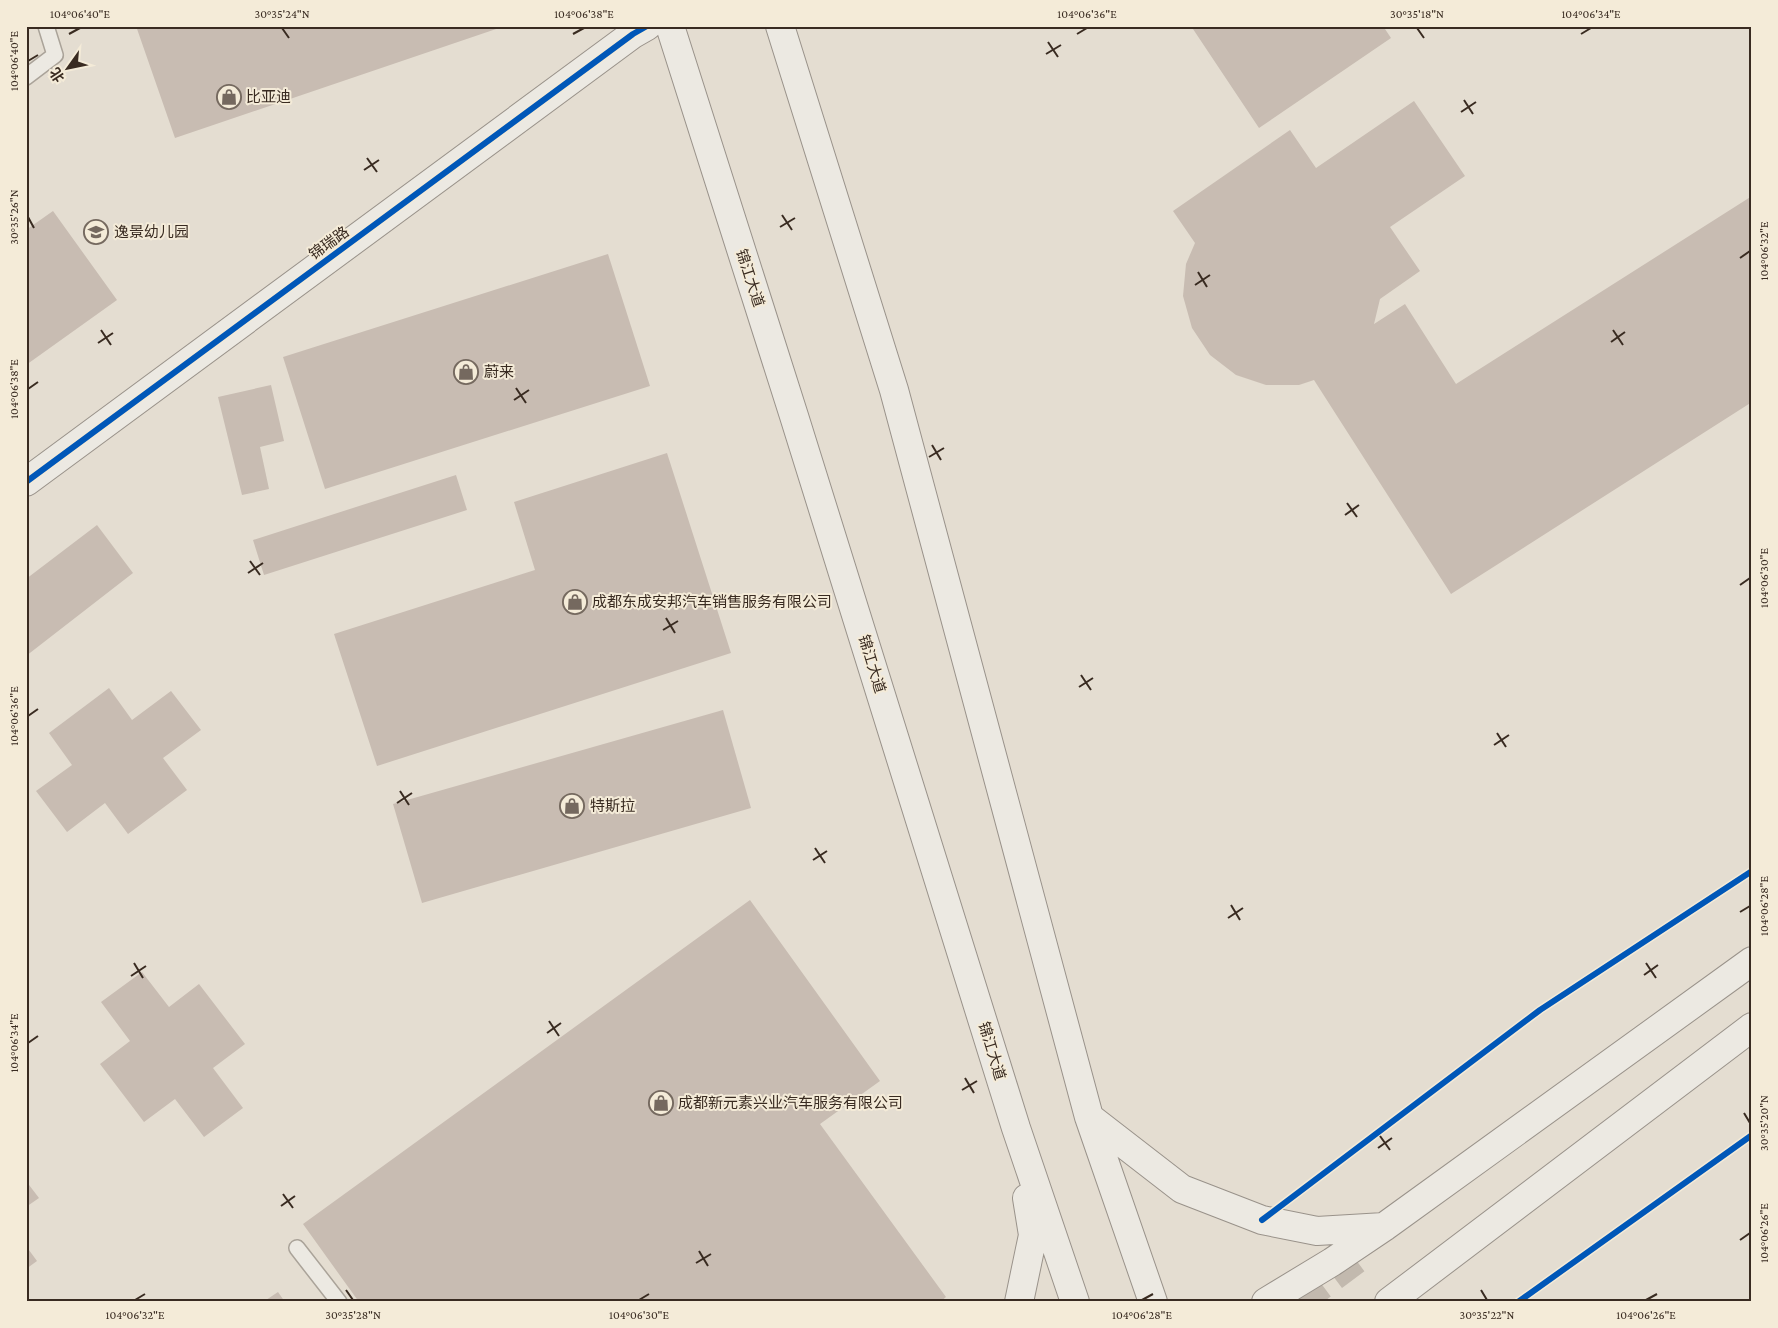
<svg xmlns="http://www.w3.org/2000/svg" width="1778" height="1328" viewBox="0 0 1778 1328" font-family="'Crimson Pro','Noto Sans SC',serif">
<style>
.building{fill:#c8bcb2}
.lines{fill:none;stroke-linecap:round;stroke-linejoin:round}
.highway-tunnel{stroke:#c2b9ae;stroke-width:28;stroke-dasharray:28 14;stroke-linecap:butt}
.lane-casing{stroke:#aaa399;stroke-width:18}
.secondary-casing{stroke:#99928a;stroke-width:30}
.lane{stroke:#ece9e2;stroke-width:15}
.secondary{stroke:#ece9e2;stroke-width:28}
.cycleway-casing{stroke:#f4ebd8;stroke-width:9}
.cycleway{stroke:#0057b8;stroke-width:6}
.ticks{fill:none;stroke:#392b21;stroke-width:2}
.labels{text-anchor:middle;stroke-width:4;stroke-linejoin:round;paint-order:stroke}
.poi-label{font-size:15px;fill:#392b21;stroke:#f4ebd8;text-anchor:start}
.street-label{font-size:15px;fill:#392b21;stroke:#f4ebd8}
.neatline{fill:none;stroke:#392b21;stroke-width:2}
.ticks-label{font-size:12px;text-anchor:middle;fill:#392b21}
</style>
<rect width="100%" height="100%" fill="#e4ddd1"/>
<path class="building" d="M136,26H502V27L175,138Z
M1191,26H1383L1391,38L1259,128Z
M1414,101L1465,176L1390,227L1420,271L1380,299L1374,324L1405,304L1456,384L1752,196V402L1451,594L1314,380L1299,385H1266L1236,375L1210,355L1192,328L1183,296L1186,264L1195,243L1173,211L1290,130L1316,168Z
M53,211L117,300L26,365V230Z
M608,254L650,386L325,489L283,357Z
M271,385L284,441L260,447L269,489L242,495L218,397Z
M667,453L731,653L377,766L334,634L535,570L514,502Z
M456,475L467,510L264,575L253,540Z
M97,525L133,573L26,656V579Z
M109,688L132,720L171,691L201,730L163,758L187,790L128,834L105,803L67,832L36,791L72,765L49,733Z
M723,710L751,808L422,903L393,804Z
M750,900L880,1081L820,1124L946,1297L940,1302H359L303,1224Z
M142,972L169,1007L199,984L245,1044L213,1068L243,1108L204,1137L175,1099L144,1122L100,1064L130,1041L101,1002Z
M26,1181L39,1198L26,1207Z
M26,1246L37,1261L26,1269Z
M278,1292L285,1302H263Z"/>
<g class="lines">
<path class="highway-tunnel" d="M1300,1302L1360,1257"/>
<defs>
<path id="lane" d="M26,77L55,55L46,26
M297,1248L339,1302"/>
<path id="secondary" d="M670,26L794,416L1016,1128L1075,1302
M780,26L894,390L1089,1117L1153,1302
M26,482L633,34L647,26
M1089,1117L1182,1189L1262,1220L1317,1231L1384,1227
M1019,1302L1033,1235L1027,1198
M1266,1302L1332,1262L1384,1227L1752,961
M1389,1302L1752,1027"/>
</defs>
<use href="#lane" class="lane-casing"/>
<use href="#secondary" class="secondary-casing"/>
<use href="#lane" class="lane"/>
<use href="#secondary" class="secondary"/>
<defs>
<path id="cycleway" d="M26,482L633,34L647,26
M1262,1220L1540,1010L1752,871
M1518,1302L1752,1135"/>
</defs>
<use href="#cycleway" class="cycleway-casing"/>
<use href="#cycleway" class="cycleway"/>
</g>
<path class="ticks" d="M282,28L289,38M1417,28L1424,38M69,34L80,28M573,34L584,28M1077,34L1087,28M1581,34L1591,28M1048,42L1058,57M1046,54L1061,45M28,61L38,55M1464,100L1473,114M1461,112L1476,102M367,158L377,172M364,170L379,160M782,215L792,230M28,217L34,228M780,227L795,218M1740,258L1750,251M1198,272L1207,287M1195,285L1210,275M101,330L111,345M1613,330L1623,345M1611,342L1625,332M98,343L113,333M516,388L526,403M28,389L38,382M514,400L529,390M932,445L941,460M929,457L944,448M1347,503L1357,517M1345,515L1359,505M250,561L260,575M248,573L263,563M1740,585L1750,578M666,618L675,633M663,630L678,621M1081,675L1091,690M1079,687L1093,678M28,716L38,709M1497,733L1506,747M1494,745L1509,735M400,791L409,805M397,803L412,793M815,848L825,863M813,860L827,851M1231,905L1240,920M1740,912L1750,906M1228,918L1243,908M134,963L143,978M1646,963L1656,978M1644,975L1658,965M131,976L146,966M549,1021L559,1036M547,1033L561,1023M28,1043L38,1036M965,1078L974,1093M962,1090L977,1081M1744,1113L1750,1123M1380,1136L1390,1150M1378,1148L1392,1138M283,1194L293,1208M281,1206L295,1196M1740,1240L1750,1233M699,1251L708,1266M696,1263L711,1254M346,1290L353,1300M1481,1290L1487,1300M135,1300L145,1294M639,1300L649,1294M1142,1300L1153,1294M1646,1300L1657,1294"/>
<defs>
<symbol id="shop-ring" viewBox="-11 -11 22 22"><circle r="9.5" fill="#f4ebd8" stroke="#75695f" stroke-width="1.5"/><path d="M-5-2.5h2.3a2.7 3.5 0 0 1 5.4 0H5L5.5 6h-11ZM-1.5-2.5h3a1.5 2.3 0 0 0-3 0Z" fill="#75695f"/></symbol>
<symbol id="school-ring" viewBox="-11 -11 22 22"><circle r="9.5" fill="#f4ebd8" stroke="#75695f" stroke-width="1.5"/><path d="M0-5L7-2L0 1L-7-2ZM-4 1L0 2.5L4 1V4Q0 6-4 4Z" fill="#75695f"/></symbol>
</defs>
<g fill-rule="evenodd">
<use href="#shop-ring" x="215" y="83" width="28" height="28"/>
<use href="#school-ring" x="82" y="218" width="28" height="28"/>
<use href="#shop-ring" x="452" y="358" width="28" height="28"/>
<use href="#shop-ring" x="561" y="588" width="28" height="28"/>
<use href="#shop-ring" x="558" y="792" width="28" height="28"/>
<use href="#shop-ring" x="647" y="1089" width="28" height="28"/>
</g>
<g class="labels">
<g class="poi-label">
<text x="246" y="102">比亚迪</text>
<text x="114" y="237">逸景幼儿园</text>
<text x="484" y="377">蔚来</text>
<text x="592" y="607">成都东成安邦汽车销售服务有限公司</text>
<text x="590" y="811">特斯拉</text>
<text x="678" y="1108">成都新元素兴业汽车服务有限公司</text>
</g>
<g class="street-label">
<text transform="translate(329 243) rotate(-36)" y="5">锦瑞路</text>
<text transform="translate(750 278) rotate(72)" y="5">锦江大道</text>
<text transform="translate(872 664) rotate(73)" y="5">锦江大道</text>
<text transform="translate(992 1051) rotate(73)" y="5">锦江大道</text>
</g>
</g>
<rect width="1778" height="1328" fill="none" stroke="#f4ebd8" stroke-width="55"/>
<g transform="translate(68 68) rotate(237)" stroke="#f4ebd8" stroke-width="4" paint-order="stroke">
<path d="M0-4L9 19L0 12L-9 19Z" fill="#392b21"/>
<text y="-8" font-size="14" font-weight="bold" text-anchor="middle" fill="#392b21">北</text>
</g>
<rect x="28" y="28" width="1722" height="1272" class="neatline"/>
<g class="ticks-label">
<text x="80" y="18">104°06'40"E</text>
<text x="282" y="18">30°35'24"N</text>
<text x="584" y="18">104°06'38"E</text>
<text x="1087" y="18">104°06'36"E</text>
<text x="1417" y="18">30°35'18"N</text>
<text x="1591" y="18">104°06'34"E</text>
<text transform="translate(14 61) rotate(-90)" y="4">104°06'40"E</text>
<text transform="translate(14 217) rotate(-90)" y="4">30°35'26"N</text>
<text transform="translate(1764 251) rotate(-90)" y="4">104°06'32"E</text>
<text transform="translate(14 389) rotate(-90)" y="4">104°06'38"E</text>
<text transform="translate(1764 578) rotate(-90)" y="4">104°06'30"E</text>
<text transform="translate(14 716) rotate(-90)" y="4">104°06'36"E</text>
<text transform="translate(1764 906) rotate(-90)" y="4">104°06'28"E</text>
<text transform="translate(14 1043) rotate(-90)" y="4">104°06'34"E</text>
<text transform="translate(1764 1123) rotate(-90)" y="4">30°35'20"N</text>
<text transform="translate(1764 1233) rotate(-90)" y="4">104°06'26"E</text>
<text x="135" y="1319">104°06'32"E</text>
<text x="353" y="1319">30°35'28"N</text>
<text x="639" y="1319">104°06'30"E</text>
<text x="1142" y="1319">104°06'28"E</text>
<text x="1487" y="1319">30°35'22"N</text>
<text x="1646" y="1319">104°06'26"E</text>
</g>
</svg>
